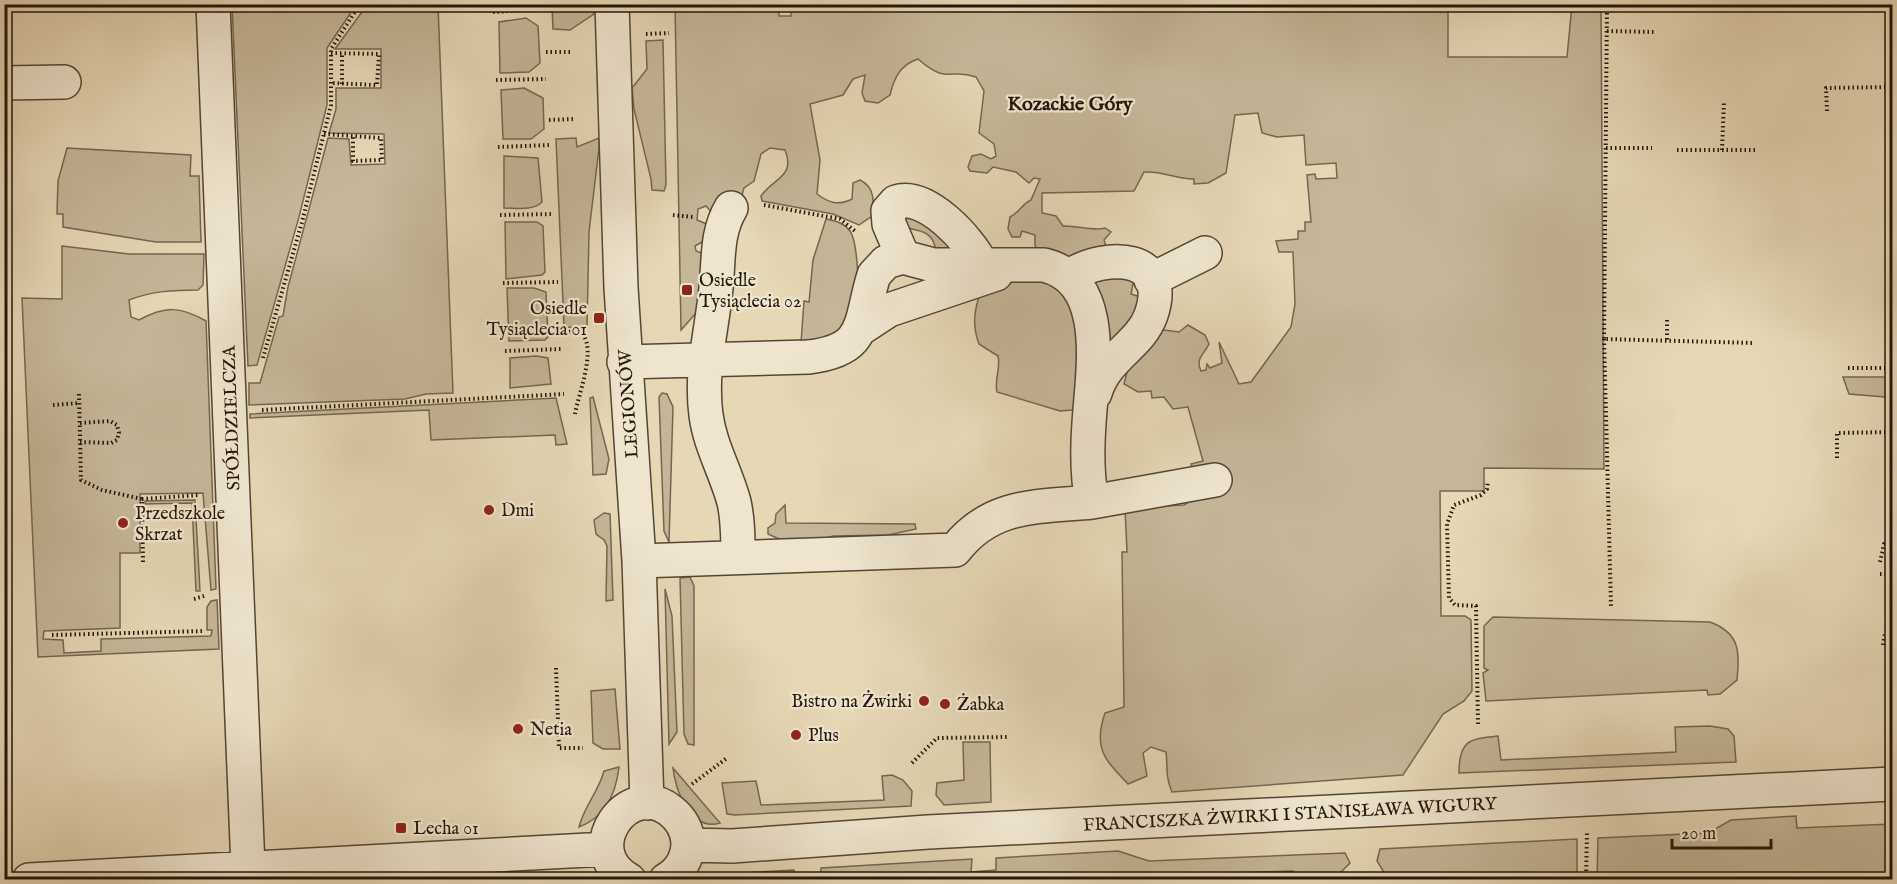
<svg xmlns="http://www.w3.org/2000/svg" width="1897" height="884" viewBox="0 0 1897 884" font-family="'IM FELL English',serif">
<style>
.green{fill:#c5b698;stroke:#746651;stroke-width:1.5}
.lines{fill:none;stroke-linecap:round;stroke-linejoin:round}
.minor-casing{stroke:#544635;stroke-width:36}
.path{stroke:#23160a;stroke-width:4;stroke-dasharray:1.5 3;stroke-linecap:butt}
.minor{stroke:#efe5cf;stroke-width:33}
.poi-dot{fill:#8f2418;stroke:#efe5cf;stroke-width:2}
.labels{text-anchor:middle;stroke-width:4.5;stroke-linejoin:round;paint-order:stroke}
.poi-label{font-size:18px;fill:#23160a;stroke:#efe5cf;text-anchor:start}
.street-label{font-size:18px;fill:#23160a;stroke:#efe5cf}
.neighbourhood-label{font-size:20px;font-weight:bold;fill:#23160a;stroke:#efe5cf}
</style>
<rect width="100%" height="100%" fill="#e6d7b5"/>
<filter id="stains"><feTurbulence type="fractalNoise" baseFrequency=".00333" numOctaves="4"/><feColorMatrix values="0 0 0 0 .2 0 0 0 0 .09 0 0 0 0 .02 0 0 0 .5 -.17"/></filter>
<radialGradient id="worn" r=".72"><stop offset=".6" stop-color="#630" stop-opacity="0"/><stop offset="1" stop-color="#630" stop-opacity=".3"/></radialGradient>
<path class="green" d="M791,4L1448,5V57H1567L1572,5H1601L1604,469L1484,468V491H1440L1441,616H1465L1471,620L1472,691L1464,701L1443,714L1403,775L1172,792C1165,776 1168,768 1166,752L1151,747L1143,753L1147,776L1128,784C1104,759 1093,748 1105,713L1124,707L1122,552H1127L1125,508L1184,505L1201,495L1191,464L1203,461L1188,407L1173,409L1164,397L1152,398L1151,391L1138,392L1124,384L1128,368L1157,329L1179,332L1188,325L1205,335L1209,344C1204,355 1195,358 1201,371L1206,370L1207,364L1210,368L1222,363L1219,342L1239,384L1251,382L1291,327L1295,304L1293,252H1279L1276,241L1298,239V231H1305V222H1311L1307,175L1315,174L1316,179L1337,178L1336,163L1306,165L1304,135L1277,137L1262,133L1258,113L1235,115L1226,173L1208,183L1194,184V179C1172,179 1166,171 1144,172L1134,191L1042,193V213L1056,216L1063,226C1076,225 1095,232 1105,228L1111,232L1104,240L1107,250L1061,261L1040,255L1035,245V235L1022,231L1020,237H1012L1008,229L1010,217C1019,213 1022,204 1031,200L1040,179L1034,178L1029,183L1016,172L993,167L987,173L970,171L968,167L972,156L981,154L991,159L996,156L994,144L979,133L984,91L976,77C949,67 949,86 918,59C900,65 894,78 890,95L878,103L865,101L862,93L865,75L853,79L843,95L810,104L820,160L817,194C829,203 838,206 852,199L853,183L860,180C875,187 874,202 872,216L859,225L833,214L762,201L761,196C773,178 796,177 785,150L770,148L761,154L754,181L744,188L742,195L733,199L714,215L706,206L698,209L697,220L709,225L704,241L695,246L696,251L704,254L697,312L681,330L675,5H778L779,16H791Z
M232,5H356L327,48V105L299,217L257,365L248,366Z
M367,5H438L453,393L426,394L405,399L249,405V383H260L279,317L283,316L288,287L328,138L349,139L351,165L385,164L384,134L329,133L336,109V88H381V49H335Z
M552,5H590L594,14L570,30L553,29Z
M526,18L538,26L540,63L529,72L500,73L499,22Z
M663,40L666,185L664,191L652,190L651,179L634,109L632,88L647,69L646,41Z
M524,88L543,98L544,129L531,139H503L501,90Z
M576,138L577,147L599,138V148L589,232L587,328L564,327L556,139Z
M67,148L191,155L190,176H199L201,242H156L63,227V214H57L58,181Z
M504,156L538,158L542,202C533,211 517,208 504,208Z
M908,215L942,224L952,252H936C934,231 921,231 903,227Z
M826,219C836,221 844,223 850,231C858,242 860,296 856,310C852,321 844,333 839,343H801L804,301L809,302L813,260Z
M505,222H537L543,226L545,272L542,275L506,279Z
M62,246L129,254H204L203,285L198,290C174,290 152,291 129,300L131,317L139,320C165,306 180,306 206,321L216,589L211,590L203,493L140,494V553H120V628L44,631L43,639L63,640L64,653L101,651V639L211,636L212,630H207V607L211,601L217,600L219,649L38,657L22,298L62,299Z
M1095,270L1141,279L1133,284L1131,294L1137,296L1144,304L1100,356L1080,279Z
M1018,271L1072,290L1085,409L1060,411L997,392C994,379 1001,369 998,356L979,344C972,325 974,310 981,291Z
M507,288H534L546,292L548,337L545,340L509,341Z
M536,356L548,358L551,384L510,388V358Z
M1843,377H1892V413L1885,397L1849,394Z
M662,393L667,394L673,407L669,542L664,531L659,397Z
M593,397L609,459L606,474L593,475L590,398Z
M556,398L567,444L556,445L555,435L431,440L429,410L250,418V414Z
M195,500L200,591H196L192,503L145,504V501Z
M785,505L786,523L915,524L916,529L888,535L833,536L816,541L788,543L768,534V528L775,523L776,514Z
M604,513L610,514L613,600L606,601L607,546L604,540L596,534L594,520Z
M690,577L694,586V745L688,744L684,734L680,578Z
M665,589L672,616L677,732L669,744Z
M1493,617L1710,622C1740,633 1740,652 1737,680L1720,694L1708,695L1707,690L1486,701L1483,673L1488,670L1484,668V626Z
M615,689L620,749H603L593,743L591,691Z
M1710,726L1728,729L1734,736L1736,762L1459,773C1459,741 1468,739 1498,736L1501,760L1676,752L1675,727Z
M963,742H990L991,802L944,805L936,795L937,783L964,780Z
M619,767C616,794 606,817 579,827C584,806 599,791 604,771Z
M673,768L720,823C690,832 675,789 673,768Z
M892,775L903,780L912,791L911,806L735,815L727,814L722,783L756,781L761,805L884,800L882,776Z
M1796,816L1797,828L1892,824V879H1597L1598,838L1708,833L1731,820Z
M1577,839V879H1388L1377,861L1380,849Z
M1118,851L1149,861L1345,853L1350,863L1333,880L1298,879L1293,871L1140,876L1139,880H966L965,873L820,879L821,868L972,859L971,872L996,870V858Z
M794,870L795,879H703L707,875Z"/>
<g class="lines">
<defs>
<path id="minor" d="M213,4L248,868
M612,4L621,288L639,561L647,803
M4,83L64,82
M731,208C716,233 719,260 716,288C712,330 700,371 706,415C710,446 726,472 734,502C738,520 738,538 738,556
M903,257L889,224L888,211L896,202C926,192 970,240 982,265
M1069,276C1107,252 1172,254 1151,315C1140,346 1106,356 1095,393
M1151,280L1205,253
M860,329L889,310L996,274
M624,362L808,357C869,350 859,322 874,275L886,262L903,257L933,265H1044C1110,281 1092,373 1089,423C1087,450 1087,476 1092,502L1215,480
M639,561L955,550C991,503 1038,507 1092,502
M688,845L732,846L928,832L1892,784
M29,880L607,849
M629,880C576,850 629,777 671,811C681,819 687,829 688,842C688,858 680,872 666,880"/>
</defs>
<use href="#minor" class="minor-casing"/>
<path class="path" d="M1607,4L1604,339L1754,343
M646,5L666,4
M493,12L544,9
M1607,31L1654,32
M646,34L669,33
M546,52H571
M331,53L379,54L377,85L331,83
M496,80L546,79
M342,84V53
M1827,111L1826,88L1892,87
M549,120L575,119
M324,134L381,138L382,160L353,161V136
M498,147L550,145
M1606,148H1652
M1677,150H1755
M1722,150L1724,101
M764,205L840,219L855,231
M500,215L554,214
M673,215L693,217
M1885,238L1892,237
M503,283L558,282
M1890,298L1892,287
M1667,320V341
M560,332C566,332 579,330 583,335C596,351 578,396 575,414
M1604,339L1611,607
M505,351L561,349
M263,358L302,222L331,105V49L360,4
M1848,368H1892
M79,394L81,480L102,490L142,499
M53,405L79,403
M262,410L564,394
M80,423L110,421L117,425L119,433L117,440L111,443L80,442
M1837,458V433L1892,432
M143,562L142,499L199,495
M1880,562L1884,544L1892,542
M1880,574H1892
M194,599L204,596
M52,635L205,631
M1883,645L1885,634L1892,620
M556,668L559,748H583
M1478,724L1476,606L1455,605L1449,598L1447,524L1454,505L1481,495L1487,489L1488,481
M912,763L937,738L1007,737
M692,784L727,758
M1586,880L1587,833"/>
<use href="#minor" class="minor"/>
</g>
<g class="poi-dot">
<rect x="681" y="284" width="12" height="12" rx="3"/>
<rect x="593" y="312" width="12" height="12" rx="3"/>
<circle cx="489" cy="510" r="6"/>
<circle cx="123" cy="523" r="6"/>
<circle cx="924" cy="701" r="6"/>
<circle cx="945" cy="704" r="6"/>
<circle cx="518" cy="729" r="6"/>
<circle cx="796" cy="735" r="6"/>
<rect x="395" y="822" width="12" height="12" rx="3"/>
</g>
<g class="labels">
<g class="poi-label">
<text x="699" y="286">Osiedle<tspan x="699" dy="21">Tysiąclecia 02</tspan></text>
<text x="587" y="314" text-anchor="end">Osiedle<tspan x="587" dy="21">Tysiąclecia 01</tspan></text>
<text x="501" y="516">Dmi</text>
<text x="135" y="519">Przedszkole<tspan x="135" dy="21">Skrzat</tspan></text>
<text x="912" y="707" text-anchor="end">Bistro na Żwirki</text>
<text x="957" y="710">Żabka</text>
<text x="530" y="735">Netia</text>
<text x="808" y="741">Plus</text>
<text x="413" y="834">Lecha 01</text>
</g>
<g class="street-label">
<text transform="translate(628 404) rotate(-94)" y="6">LEGIONÓW</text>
<text transform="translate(231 418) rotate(-92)" y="6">SPÓŁDZIELCZA</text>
<text transform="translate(1290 814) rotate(-3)" y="6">FRANCISZKA ŻWIRKI I STANISŁAWA WIGURY</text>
</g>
<g class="neighbourhood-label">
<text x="1070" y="110">Kozackie Góry</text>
</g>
</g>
<rect width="1897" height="884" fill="none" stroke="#e6d7b5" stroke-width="24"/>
<rect x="6" y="6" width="1885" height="872" fill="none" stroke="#23160a" stroke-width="3"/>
<rect x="12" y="12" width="1873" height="860" fill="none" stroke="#23160a" stroke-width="1.5"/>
<path d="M1672 839v9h99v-9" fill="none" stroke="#23160a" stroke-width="3"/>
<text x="1681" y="839" font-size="18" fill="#23160a" stroke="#efe5cf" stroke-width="4.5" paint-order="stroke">20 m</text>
<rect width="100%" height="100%" filter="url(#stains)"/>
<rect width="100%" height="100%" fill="url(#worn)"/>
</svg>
